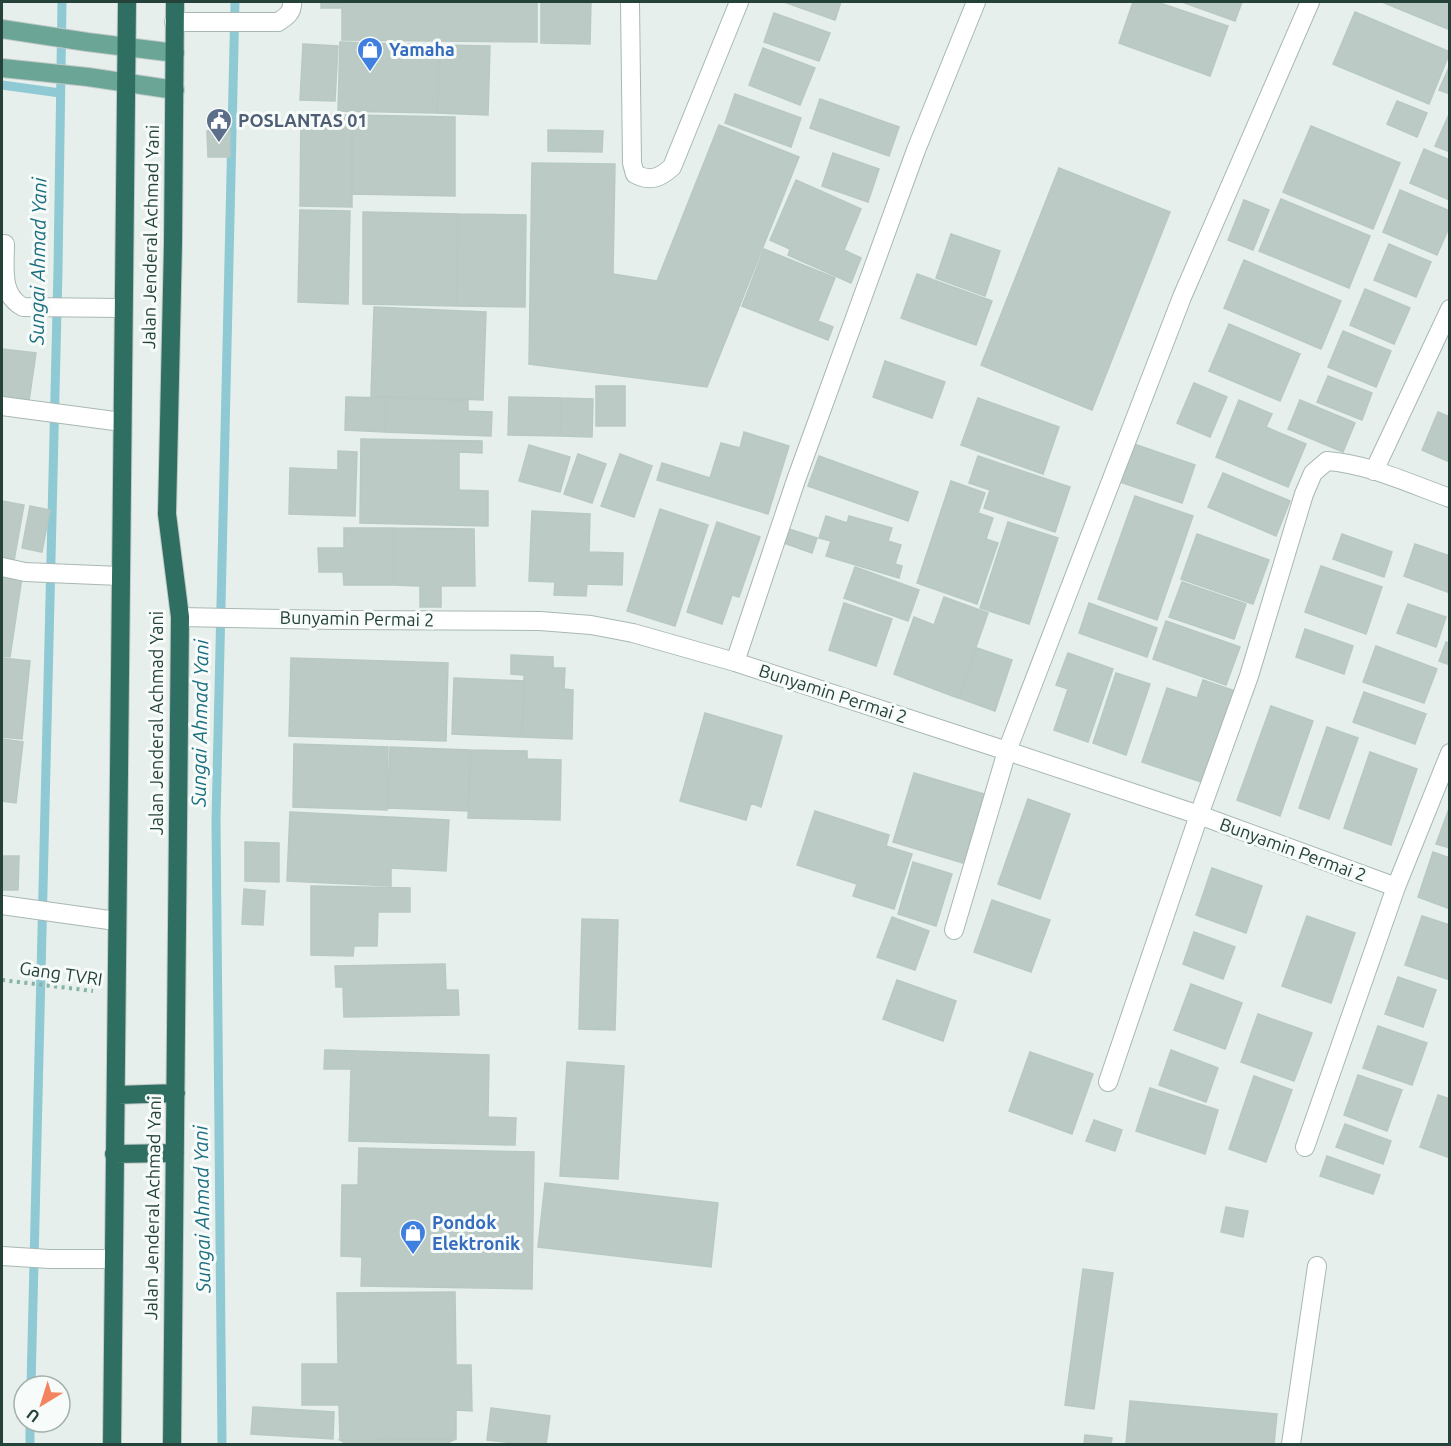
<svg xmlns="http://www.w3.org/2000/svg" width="1451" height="1446" viewBox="0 0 1451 1446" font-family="Ubuntu,sans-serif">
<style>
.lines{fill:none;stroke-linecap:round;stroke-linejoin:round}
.stream{stroke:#8ec9d4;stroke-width:9}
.building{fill:#bbcac4;stroke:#b8c9c2;stroke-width:1.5}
.lane-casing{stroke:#a8b8b2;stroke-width:20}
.street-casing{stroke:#a8b8b2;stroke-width:20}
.primary-casing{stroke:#c2cac8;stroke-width:20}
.highway-casing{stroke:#c2cac8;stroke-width:20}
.path{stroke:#86b3a5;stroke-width:4;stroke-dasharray:3 4.5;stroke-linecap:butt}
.lane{stroke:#fff;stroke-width:18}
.street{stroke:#fff;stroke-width:18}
.primary{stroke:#6aa596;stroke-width:18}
.highway{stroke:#2f6f62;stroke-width:18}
.labels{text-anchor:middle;stroke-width:6;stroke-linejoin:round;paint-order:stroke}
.shop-label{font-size:18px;font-weight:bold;fill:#366cbe;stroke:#f7fbf9;text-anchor:start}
.service-label{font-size:18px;font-weight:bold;fill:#4e5e75;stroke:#f7fbf9;text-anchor:start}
.street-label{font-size:18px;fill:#24423a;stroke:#f7fbf9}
.water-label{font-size:20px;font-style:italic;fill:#1c6f80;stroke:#f7fbf9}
</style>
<rect width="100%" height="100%" fill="#e6efeb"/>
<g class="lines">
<path class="stream" d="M2,85L60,93
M31,1386L58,269L62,2
M30,1444V1422
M222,1444L216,820L235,2"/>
</g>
<path class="building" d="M321,2H537V42L342,40V8H321Z
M541,2H591L590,44L541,43Z
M784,2H841L835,20Z
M1133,2H1157L1228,26L1210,76L1119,43Z
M1182,2H1242L1235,21Z
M1382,2H1450V30Z
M1355,12L1450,52L1429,104L1333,64Z
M774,13L830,33L819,61L764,42Z
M340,42L439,45L437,113L338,111Z
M303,44L338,46L335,101L300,100Z
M439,45L490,46L488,115L437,113Z
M763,48L815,68L800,105L749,85Z
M1450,65V94L1439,90Z
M735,94L801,118L791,147L725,123Z
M820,99L899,127L889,156L810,128Z
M1397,101L1427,113L1417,137L1387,124Z
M1450,112V152L1435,146Z
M301,114L352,115V207L300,206Z
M352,115L455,117V196L352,194Z
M719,125L799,157L707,387L529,364L532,163L615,164L613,274L657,281Z
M1311,126L1400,163L1373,229L1283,192Z
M230,130V157H208L207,131Z
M548,130L603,131L602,152L548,151Z
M1424,149L1450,160V200L1410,183Z
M833,153L879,169L868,202L822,186Z
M1059,168L1170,212L1092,410L981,365Z
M796,180L861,209L844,250L861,258L851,283L788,255L790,249L770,240Z
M1400,190L1450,211V225L1437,255L1383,232Z
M1281,199L1370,236L1349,288L1259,251Z
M1244,200L1269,210L1253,250L1228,240Z
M300,210L350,211L348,304L298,302Z
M363,212L458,214L456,306L363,304Z
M458,214L526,215L525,307L456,306Z
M951,234L1000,251L985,296L936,278Z
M1389,244L1431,262L1416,297L1374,280Z
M764,249L835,278L818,321L833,327L828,340L742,306Z
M1244,260L1341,301L1321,349L1224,308Z
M917,274L992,301L976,345L901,318Z
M1365,289L1410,308L1394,344L1350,325Z
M374,307L486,312L483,400L371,396Z
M1229,324L1300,354L1280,401L1209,371Z
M1343,331L1391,351L1376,387L1328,367Z
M2,349L36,353L29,401L2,397Z
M885,361L945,382L932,418L873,397Z
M1328,376L1372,393L1362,420L1317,402Z
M1194,383L1227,397L1210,437L1177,423Z
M596,386H625V426H596Z
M346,397L386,398L385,432L345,430Z
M509,397L561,398L560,436L508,435Z
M386,398L468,401V411L492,412L491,436L385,432Z
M561,398L593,399L592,437L560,436Z
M978,398L1059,427L1043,474L961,445Z
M1239,400L1272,414L1266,427L1306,444L1288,487L1216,457Z
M1300,400L1355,423L1343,452L1288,429Z
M1438,412L1450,417V462L1422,450Z
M744,432L789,446L768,514L657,480L662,463L710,478L721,443L740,448Z
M361,439L482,441V453L459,452V490L488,491V526L360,523Z
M1134,444L1195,465L1182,503L1120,482Z
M529,445L570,457L560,492L519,481Z
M338,451L357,452L355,516L289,514L290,468L338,470Z
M578,454L606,464L592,503L564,494Z
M620,454L652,466L634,517L601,506Z
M819,456L918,492L908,521L808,486Z
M978,456L1070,487L1055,532L984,508L990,490L969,483Z
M1223,473L1290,501L1276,536L1208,507Z
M951,481L985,493L978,513L993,518L986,539L998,543L977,604L917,583Z
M1135,496L1193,516L1157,620L1098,599Z
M2,501L24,505L14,561L2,559Z
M30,506L50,510L42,552L22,548Z
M660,509L708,525L675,626L627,611Z
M532,511L590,514L589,552L623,553L622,585L587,584L586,596L554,595L555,582L529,581Z
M826,516L847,523L849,516L892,528L888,541L901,545L895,564L902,566L899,578L826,556L831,541L819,538Z
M717,522L760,537L739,597L732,595L722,624L687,612Z
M1008,522L1058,538L1029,624L980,608Z
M344,528H394V585H344L343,572H319L318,548H344Z
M394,528L474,529L475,586H441V607H420V586L394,585Z
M789,529L817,538L812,553L784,543Z
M1197,534L1269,560L1253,604L1181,579Z
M1342,534L1392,552L1384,577L1333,559Z
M1415,544L1450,556V593L1404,576Z
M1321,566L1382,587L1366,634L1305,612Z
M855,567L919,590L908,621L844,598Z
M2,573L22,577L10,657L2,656Z
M1182,582L1246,604L1234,639L1169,617Z
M944,597L988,613L958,698L894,674L914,617L934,625Z
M844,603L892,619L876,666L829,650Z
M1089,603L1157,628L1147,657L1079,633Z
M1408,604L1446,617L1436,647L1397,633Z
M1166,621L1240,647L1226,685L1153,659Z
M1305,629L1353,646L1344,674L1296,657Z
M1446,642L1450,644V665L1439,661Z
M1376,646L1437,669L1424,703L1363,682Z
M977,648L1012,660L995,711L959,698Z
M1068,653L1113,669L1088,742L1054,730L1068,689L1056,685Z
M511,655L553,657V668H565L564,689L573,690L572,739L522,737L524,675L511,674Z
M2,658L30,661L22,739L2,737Z
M291,658L448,663L446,741L289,736Z
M1116,673L1150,684L1126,755L1093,743Z
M454,678L524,681L522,737L452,734Z
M1203,680L1238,692L1207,784L1142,762L1167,688L1197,698Z
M1364,692L1426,714L1415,744L1353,722Z
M1271,706L1313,721L1280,816L1237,800Z
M705,713L782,736L761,807L751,803L746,820L680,801Z
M1327,727L1358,738L1329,819L1299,808Z
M2,739L23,742L16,803L2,801Z
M294,744L388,747L387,810L293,807Z
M390,747L470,750L469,811L388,808Z
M470,750L527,751V759L561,760L560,820L468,818Z
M1370,752L1417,769L1391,845L1344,828Z
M914,773L984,794L963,863L893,842Z
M1028,799L1070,814L1040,899L998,884Z
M1450,806V848L1436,844Z
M815,811L889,835L886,846L912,854L894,909L853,896L857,884L797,865Z
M290,812L449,820L446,871L391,868V886L287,881Z
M245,842L279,843V882L245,881Z
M1433,852L1450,858V909L1418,897Z
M2,856H19L18,890H2Z
M913,862L952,874L936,926L898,914Z
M1212,868L1262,886L1246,933L1196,915Z
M311,886L410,888V912H378L377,946H354L353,956L311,955Z
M244,889L265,891L263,925L242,924Z
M992,900L1050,920L1031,972L974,952Z
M1307,916L1355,933L1331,1003L1282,986Z
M1422,916L1450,925V980L1405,965Z
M892,917L929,931L915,970L877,957Z
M582,919L618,920L615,1030L579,1029Z
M1194,932L1235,947L1223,979L1183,964Z
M445,964L446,990H458L459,1015L344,1017L343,987H336L335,966Z
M1398,977L1436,990L1423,1027L1385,1014Z
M897,980L956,1001L943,1041L883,1019Z
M1191,984L1242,1003L1225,1049L1174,1030Z
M1258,1014L1312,1033L1294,1081L1241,1062Z
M1378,1026L1427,1043L1412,1085L1363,1068Z
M325,1050L489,1055L488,1117L516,1118L515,1145L349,1141L351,1069H324Z
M1171,1050L1218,1068L1206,1102L1159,1085Z
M1030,1052L1093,1074L1072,1134L1009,1111Z
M567,1062L624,1066L618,1179L560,1176Z
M1358,1075L1402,1090L1387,1131L1344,1115Z
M1254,1076L1292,1090L1266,1162L1229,1149Z
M1150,1088L1218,1110L1205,1154L1136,1131Z
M1438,1095L1450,1099V1158L1420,1147Z
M1094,1120L1122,1130L1115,1151L1086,1141Z
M1345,1124L1391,1141L1383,1164L1336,1147Z
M359,1148L534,1152L532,1289L361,1286L362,1257L341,1256L342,1185H358Z
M1327,1156L1380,1175L1373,1194L1320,1176Z
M545,1183L718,1203L711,1267L538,1247Z
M1226,1207L1248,1211L1243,1237L1221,1232Z
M1083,1269L1113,1273L1094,1409L1065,1405Z
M455,1292L456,1365H471L472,1411L456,1410V1439L340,1440L339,1405H302V1364H338L337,1293Z
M1130,1401L1277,1414L1274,1444H1126Z
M253,1407L334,1412L333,1439L251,1434Z
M491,1408L550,1416L546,1444H524L487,1440Z
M1085,1435L1112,1438L1111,1444H1084Z
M456,1439L445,1444L345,1443L340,1440Z"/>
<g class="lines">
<defs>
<path id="lane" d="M174,22H278C286,17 293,12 292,2
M5,244C5,268 0,295 23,307L123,308
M2,406L122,422
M2,1256L50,1259H113
M1291,1444L1317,1266"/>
<path id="street" d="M630,2L632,163L635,174C650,182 660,178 672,167L739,2
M1374,471L1450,309
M2,567L25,572L120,576
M180,617L336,620L540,621L591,625L633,633L735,662L1007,751L1199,815L1396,887
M735,662L796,480L916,150L976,2
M2,905L116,921
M954,930L1007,751L1182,297L1310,2
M1108,1082L1199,815L1249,676L1304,494L1313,473L1327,461C1369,464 1410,484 1450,498
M1305,1147L1396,887L1450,753"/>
<path id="primary" d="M2,29L87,42L175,53
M2,68L88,77L175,90"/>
<path id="highway" d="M117,1095L176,1093
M114,1154L175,1153
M112,1444L127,2
M172,1444L180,617L167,514L173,243L175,2"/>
</defs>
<use href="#lane" class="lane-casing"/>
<use href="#street" class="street-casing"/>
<use href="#primary" class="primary-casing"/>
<use href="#highway" class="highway-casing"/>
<path class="path" d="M2,980L93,991"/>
<use href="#lane" class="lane"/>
<use href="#street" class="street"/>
<use href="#primary" class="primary"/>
<use href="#highway" class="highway"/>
</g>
<defs>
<symbol id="shop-pin" viewBox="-11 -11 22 30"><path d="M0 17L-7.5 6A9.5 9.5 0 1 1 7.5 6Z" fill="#3f7fe0" stroke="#f7fbf9"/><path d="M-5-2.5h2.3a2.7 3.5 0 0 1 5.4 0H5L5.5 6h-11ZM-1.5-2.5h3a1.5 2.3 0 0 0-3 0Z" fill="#fff"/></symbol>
<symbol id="civic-pin" viewBox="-11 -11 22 30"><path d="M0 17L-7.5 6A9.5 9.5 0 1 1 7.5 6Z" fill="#5c6f8a" stroke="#f7fbf9"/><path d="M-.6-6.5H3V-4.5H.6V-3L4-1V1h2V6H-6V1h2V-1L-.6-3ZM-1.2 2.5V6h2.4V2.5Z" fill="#fff"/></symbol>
</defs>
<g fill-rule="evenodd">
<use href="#shop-pin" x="355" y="35" width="30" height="40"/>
<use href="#civic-pin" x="204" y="106" width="30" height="40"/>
<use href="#shop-pin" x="398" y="1218" width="30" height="40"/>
</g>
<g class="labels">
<g class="shop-label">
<text x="389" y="56">Yamaha</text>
<text x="432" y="1229">Pondok<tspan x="432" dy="21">Elektronik</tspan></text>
</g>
<g class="service-label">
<text x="238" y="127">POSLANTAS 01</text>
</g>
<g class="street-label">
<text transform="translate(151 237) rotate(-89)" y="6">Jalan Jenderal Achmad Yani</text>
<text transform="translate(357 619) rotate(1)" y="6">Bunyamin Permai 2</text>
<text transform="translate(833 694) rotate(18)" y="6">Bunyamin Permai 2</text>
<text transform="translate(157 723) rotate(-90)" y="6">Jalan Jenderal Achmad Yani</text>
<text transform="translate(1293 850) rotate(20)" y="6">Bunyamin Permai 2</text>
<text transform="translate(61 974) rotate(8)" y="6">Gang TVRI</text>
<text transform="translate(153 1208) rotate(-89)" y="6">Jalan Jenderal Achmad Yani</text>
</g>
<g class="water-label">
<text transform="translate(38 261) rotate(-89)" y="7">Sungai Ahmad Yani</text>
<text transform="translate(200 723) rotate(-89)" y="7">Sungai Ahmad Yani</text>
<text transform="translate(202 1209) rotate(-91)" y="7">Sungai Ahmad Yani</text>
</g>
</g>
<rect width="1451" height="1446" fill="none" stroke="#24423a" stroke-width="6"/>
<g transform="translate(42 1404) rotate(218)"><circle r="28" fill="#f7fbf9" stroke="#a3b1ad" stroke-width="1.5"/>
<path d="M0-4.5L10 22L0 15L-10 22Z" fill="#f4845f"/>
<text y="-9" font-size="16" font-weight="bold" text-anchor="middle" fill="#24423a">U</text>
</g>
</svg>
